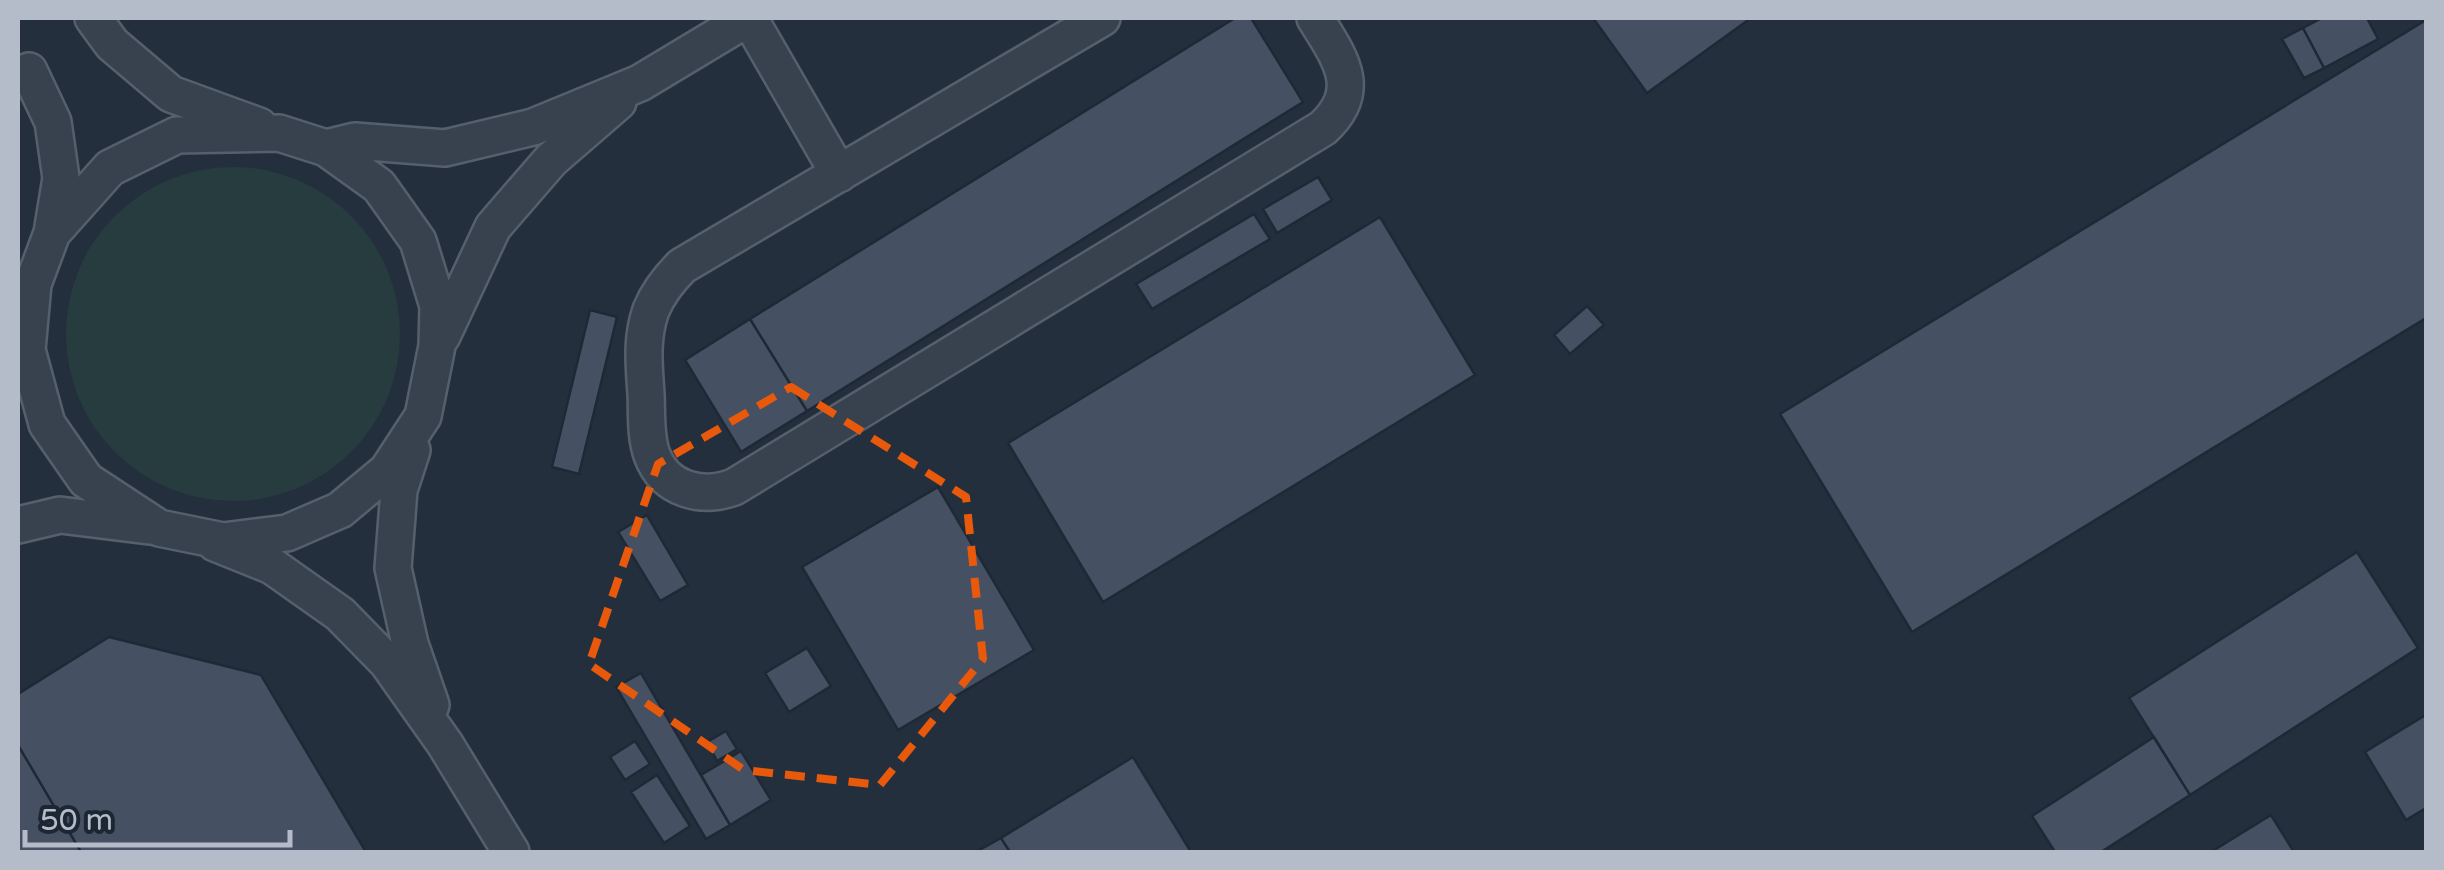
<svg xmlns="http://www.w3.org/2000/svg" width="2444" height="870" viewBox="0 0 2444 870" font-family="'Varela Round',sans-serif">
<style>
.green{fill:#263c3f}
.building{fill:#455162;stroke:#1f2835;stroke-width:2.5}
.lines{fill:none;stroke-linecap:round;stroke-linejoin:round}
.minor-casing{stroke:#565f6c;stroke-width:40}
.minor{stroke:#38414e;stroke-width:35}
.marked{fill:none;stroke:#e8590c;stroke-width:8;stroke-dasharray:20 12;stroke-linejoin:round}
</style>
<rect width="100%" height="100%" fill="#242f3e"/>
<path class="green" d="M66 334a167 167 0 1 1 334 0a167 167 0 1 1-334 0Z"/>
<path class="building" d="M1235,18H1251L1303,102L807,411L750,319Z
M1593,18H1751L1647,93Z
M2322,18H2367L2378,39L2324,68L2303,28Z
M2426,20V318L1912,632L1780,414Z
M2303,28L2324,68L2304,78L2282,39Z
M1318,177L1332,200L1277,233L1263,209Z
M1254,214L1270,239L1152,309L1136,284Z
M1380,217L1475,375L1103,602L1008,443Z
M1587,306L1604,325L1570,354L1554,335Z
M590,310L617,317L579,474L552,467Z
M750,319L807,411L741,452L685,360Z
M938,487L1034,650L898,730L802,567Z
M647,515L688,585L660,601L618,532Z
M2357,552L2418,648L2190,795L2129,698Z
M109,637L261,675L366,852H81L18,745V694Z
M807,648L831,686L789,712L765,673Z
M641,673L730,825L706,839L616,687Z
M2424,716L2426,719V808L2406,820L2365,752Z
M726,731L737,749L717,761L707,742Z
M2154,737L2190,795L2101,852H2055L2032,816Z
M635,741L650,764L625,780L610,757Z
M18,745L81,852H18Z
M741,751L771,800L730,825L701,775Z
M1133,757L1191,852H1010L1001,838Z
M657,775L690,826L664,843L631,792Z
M2271,815L2294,852H2211Z
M1001,838L1010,852H976Z"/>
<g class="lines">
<defs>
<path id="minor" d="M93,18L112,44L171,94L259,126
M749,18L839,174
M1102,18L682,266C669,279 658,293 651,310C641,338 644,365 646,394C647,413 645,436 652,455C665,490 702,499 734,487L1323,128C1365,89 1339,57 1315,18
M29,71L53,122L61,178L52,233L33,284L27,350L47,424L86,480L159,528L223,541L287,533L340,510L387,471L423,416L437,346L438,306L418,241L379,186L326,148L279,133L177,135L110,168L52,233
M326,148L355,141L445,148L533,127L640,83L748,18
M442,336L493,227L551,160L618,102
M412,450L399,490L393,568L410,644L431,705
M18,525L60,515L149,526
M215,543L272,566L340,614L387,662L445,744L511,852"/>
</defs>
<use href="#minor" class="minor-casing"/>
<use href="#minor" class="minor"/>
</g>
<path class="marked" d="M791,387L966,497L983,659L880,785L744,770L589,664L658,464Z"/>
<rect width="2444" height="870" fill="none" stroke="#b4bcc9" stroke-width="40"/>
<path d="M25 830v15h265v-15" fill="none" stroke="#b4bcc9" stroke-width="5"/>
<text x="40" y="830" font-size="30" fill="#b4bcc9" stroke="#1d2633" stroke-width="8" paint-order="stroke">50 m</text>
</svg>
